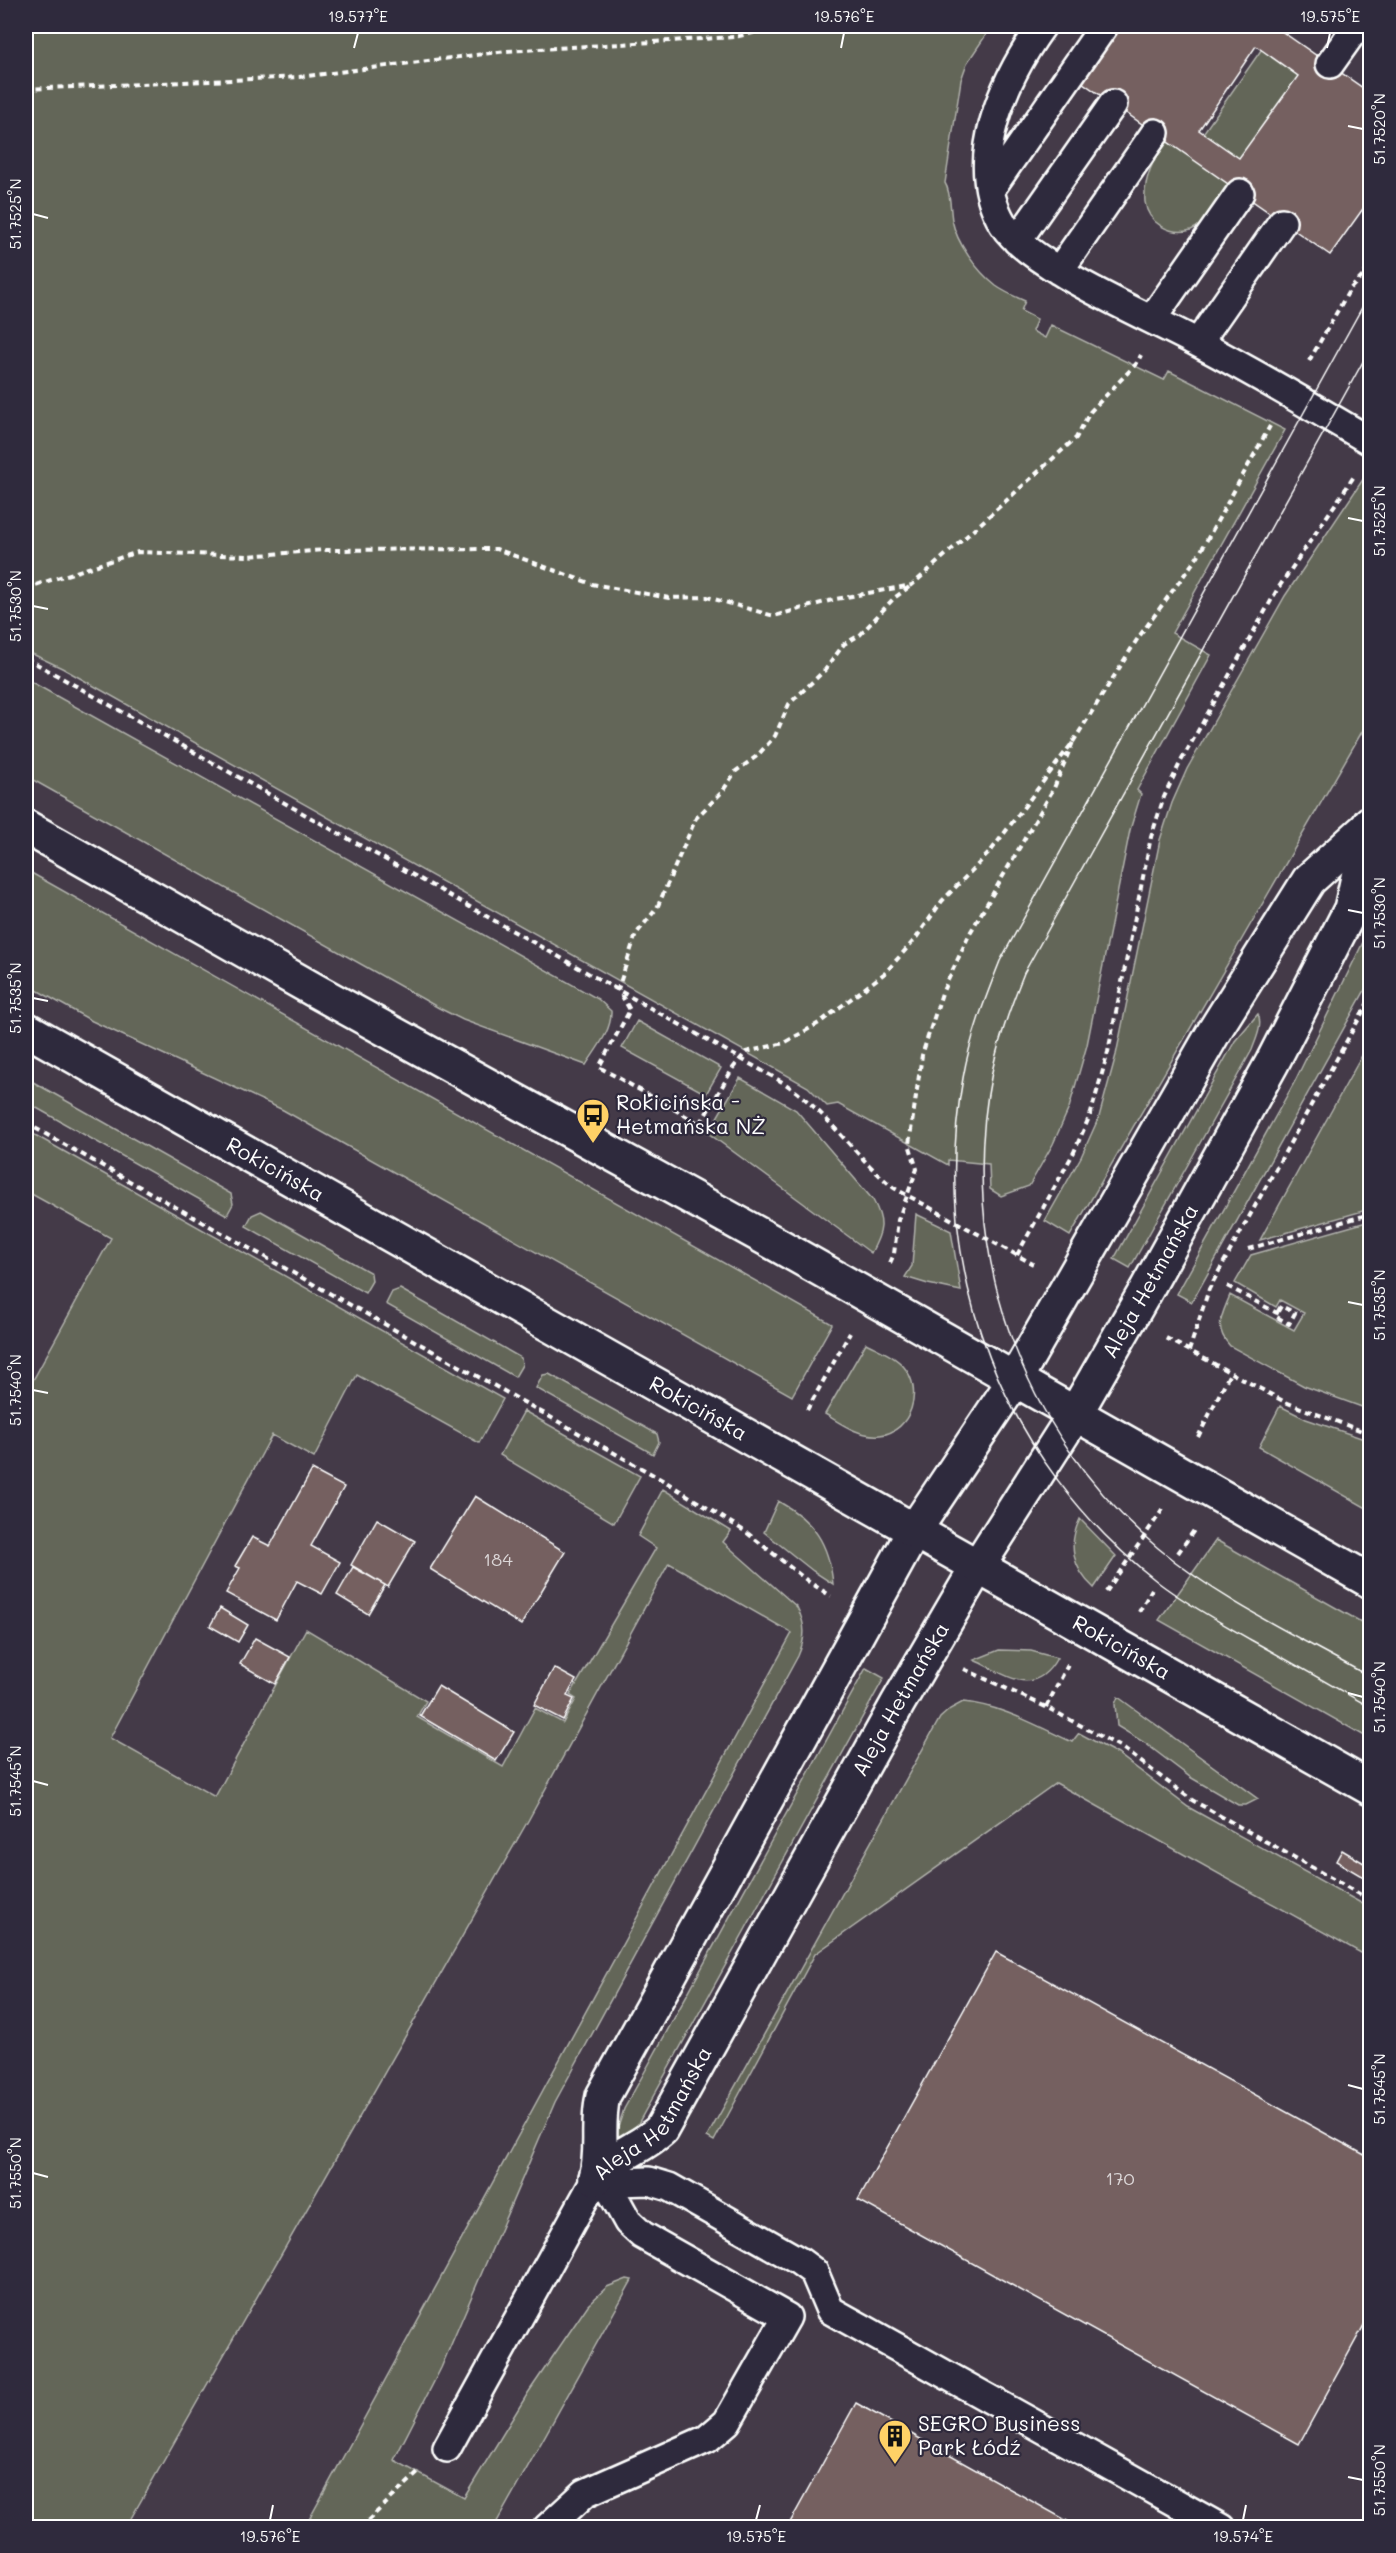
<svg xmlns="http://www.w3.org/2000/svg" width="1396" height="2553" viewBox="0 0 1396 2553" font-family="Mali,sans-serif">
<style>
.green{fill:#636658;stroke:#b1b2ac;stroke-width:1.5}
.building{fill:#746061;stroke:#fff;stroke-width:1.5;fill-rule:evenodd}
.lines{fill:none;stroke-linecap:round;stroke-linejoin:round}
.lane-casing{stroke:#fff;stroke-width:32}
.street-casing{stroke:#fff;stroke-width:38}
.secondary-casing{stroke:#fff;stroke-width:38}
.path{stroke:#fff;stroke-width:4;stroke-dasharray:6 4.5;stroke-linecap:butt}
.lane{stroke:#2f2a3d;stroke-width:27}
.street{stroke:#2f2a3d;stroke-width:33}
.secondary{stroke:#2f2a3d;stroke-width:33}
.tram{stroke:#fff;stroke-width:1.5}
.ticks{fill:none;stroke:#fff;stroke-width:2}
.labels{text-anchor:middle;stroke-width:4.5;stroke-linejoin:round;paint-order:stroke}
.number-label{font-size:18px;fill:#dcd7d8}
.poi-label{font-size:21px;fill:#fff;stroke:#2f2a3d;text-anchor:start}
.street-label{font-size:21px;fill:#fff;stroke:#2f2a3d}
.neatline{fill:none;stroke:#fff;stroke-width:2}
.ticks-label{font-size:15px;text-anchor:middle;fill:#fff}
</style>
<rect width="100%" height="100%" fill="#443a48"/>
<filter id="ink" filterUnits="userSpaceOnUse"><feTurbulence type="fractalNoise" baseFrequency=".0167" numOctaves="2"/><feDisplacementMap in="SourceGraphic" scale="12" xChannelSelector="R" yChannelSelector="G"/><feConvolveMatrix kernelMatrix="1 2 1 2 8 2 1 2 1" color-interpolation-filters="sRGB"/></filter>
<g filter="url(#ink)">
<path class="green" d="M26,26H992L967,63L961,80L945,183C951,192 950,208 952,220C957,244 977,271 996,286C1004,292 1016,297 1025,301L1021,311L1037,319L1032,331L1045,338L1051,325L1164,380L1169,371L1285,430L1172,633L1211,655L1137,790L1141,794L1130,830L1087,1045L1069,1108L1053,1144L1029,1186L1001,1196L990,1189L989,1164L948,1160V1165L838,1104L827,1106L808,1087L62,668L26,651Z
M1266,43L1309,72L1209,216C1204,222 1198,227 1191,230C1170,236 1148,223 1145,202C1143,179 1154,159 1165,140L1188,155Z
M1370,469V718L1070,1236L1045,1221L1081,1157L1099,1117L1116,1055L1160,840L1172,803L1187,769L1285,596Z
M26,679L598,999L611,1011C612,1031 596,1049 586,1065L463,1020L439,1008L26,776Z
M26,870L832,1324L792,1396L283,1110L92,1021L26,984Z
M1370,928V981L1192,1302L1177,1294L1295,1081Z
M1258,1014C1263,1025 1256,1039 1252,1050L1130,1268L1114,1259L1235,1041Z
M637,1021L721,1068L706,1094L622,1048Z
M1370,1041V1209L1260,1240Z
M26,1078L231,1194L233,1204L227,1215L26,1102Z
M740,1078L796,1110L873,1200C885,1222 883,1231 871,1253L708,1133Z
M26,1130L503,1399L479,1443L357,1375L314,1458L272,1435L110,1738L215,1797L306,1629L426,1701L417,1717L503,1767L535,1708L563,1723L576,1699L570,1695L656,1548L638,1536L663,1489L731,1531L723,1542L797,1607C806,1625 806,1638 798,1656L555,2102L441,2368L394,2460L464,2498L528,2393L588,2305L607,2287L627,2279L632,2280L494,2527H305L792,1633L669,1563L529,1819L126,2527H26V1393L111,1238L26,1191Z
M261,1211L371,1273L372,1281L365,1293L246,1226L252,1215Z
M916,1214L951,1231L961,1291L928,1284L905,1277L912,1266Z
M1370,1221V1410L1304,1386L1230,1346C1213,1327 1222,1316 1230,1295L1294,1330L1304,1313L1280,1300L1276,1307L1235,1283L1251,1255Z
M400,1289L521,1358L522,1365L515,1377L386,1304L392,1292Z
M866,1343C879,1350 895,1356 904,1367C924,1390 911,1432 880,1435C859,1437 842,1424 825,1414Z
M549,1374L657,1434L659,1442L653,1454L536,1388L543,1375Z
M1280,1406L1306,1419L1370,1441V1510L1259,1447Z
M524,1411L640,1476L614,1523L500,1455Z
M778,1501C814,1521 829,1543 833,1584L813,1571L764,1532Z
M1080,1519L1116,1556L1094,1588C1073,1569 1067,1545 1080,1519Z
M1216,1540L1370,1627V1739L1159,1620Z
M999,1650L1031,1651L1057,1658C1034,1699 1007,1675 974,1660Z
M866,1668L884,1678L629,2140H614L624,2109L649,2064Z
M1118,1697L1258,1799L1246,1805H1238L1190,1777L1145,1743L1117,1726L1115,1704Z
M963,1702C1001,1705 1037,1726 1072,1742L1079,1733L1118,1754L1188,1807L1370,1908V1958L1056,1783L815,1954L714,2141L707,2137L940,1718L950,1709Z"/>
<path class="building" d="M1112,26H1274L1370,93V199L1330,255L1076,78ZM1256,46L1298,76L1239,158L1199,130Z
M312,1470L344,1487L311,1546L340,1562L322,1594L297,1581L276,1620L226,1593L240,1568L235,1566L252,1537L270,1546Z
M475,1496L565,1552L521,1625L430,1569Z
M377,1519L415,1541L388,1587L351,1565Z
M353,1567L385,1585L368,1614L337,1595Z
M220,1608L248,1625L238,1642L210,1626Z
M255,1638L290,1657L275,1684L240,1664Z
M554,1668L576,1680L567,1696L574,1699L563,1720L534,1705Z
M438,1686L514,1732L496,1761L420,1716Z
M1342,1850L1369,1866L1363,1877L1336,1861Z
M996,1952L1370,2158V2314L1299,2444L858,2200Z
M856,2403L1080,2528H787Z"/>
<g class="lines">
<defs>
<path id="lane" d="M1042,26C1004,79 965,161 1003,224C1028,266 1150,317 1196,342C1255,373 1313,407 1370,441
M1330,64L1357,26
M990,190L1104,26
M1017,241L1113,104
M1059,271L1155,133
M1152,319L1240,193
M1198,343L1282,222
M596,2178L617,2182L649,2181L669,2187L799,2261L814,2272L830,2310L1221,2528
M447,2448L596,2178
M547,2528L585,2493L707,2439L727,2422L787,2317L642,2235L628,2222L612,2193L596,2178"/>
<g id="street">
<path id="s1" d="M596,2178C615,2154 640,2149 661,2130L898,1703L978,1566"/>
<path d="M596,2178C604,2149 596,2125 603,2096L914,1531"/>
</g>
<g id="secondary">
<path d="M26,827L316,991L778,1245L1370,1581"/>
<path id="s2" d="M26,1029L1370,1788"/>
<path d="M914,1531L1014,1381L1215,1030L1309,880L1369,826"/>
<path id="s3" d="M978,1566L1075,1414L1145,1292L1272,1063L1351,909L1370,823"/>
</g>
</defs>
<use href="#lane" class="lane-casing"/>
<use href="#street" class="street-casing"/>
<use href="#secondary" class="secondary-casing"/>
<path class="path" d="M919,26L939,32L995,30
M26,89L299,77L507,51L734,37L787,26
M1309,361L1350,289L1364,275L1370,263
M26,588L138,552L247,556L325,550L496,549L592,584L669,598L707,597L774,616L836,599L912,585L1076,438L1090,412L1137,363L1141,355
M26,658L784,1083C827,1111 854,1156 894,1188L1033,1264
M1073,742L1138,638L1198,556L1270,426
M26,1123L666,1482L746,1532L809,1582L831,1596
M1248,1249L1370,1214
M1017,1255L1074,1152L1091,1113L1108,1052L1151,837L1164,797L1180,763L1277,590L1355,475
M890,1263L894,1254L898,1220L917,1169L909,1144L922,1055L942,993L970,933L1054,788L1073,742L990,852L942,901L916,938L885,973L819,1023L784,1043L746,1052L733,1068L700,1124L599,1067L630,1010L618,989L636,934L657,908L696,818L722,792L736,771L757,756L775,736L789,704L825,670L844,644L860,635L894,598L912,585
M1227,1286L1277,1313L1275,1316L1289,1324L1295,1313L1281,1306L1277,1313
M1166,1338L1285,1402L1370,1434
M1189,1351L1209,1289L1370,999
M807,1410L850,1333
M1198,1437L1230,1373
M1178,1553L1195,1529
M1106,1592L1163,1509
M1139,1612L1152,1589
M964,1669L1046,1707L1121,1747L1192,1800L1370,1900
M1046,1707L1068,1665
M360,2528L419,2472"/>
<use href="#lane" class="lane"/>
<use href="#street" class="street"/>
<use href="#secondary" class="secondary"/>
<path class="tram" d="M1370,293L1000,961C985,999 970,1037 963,1078C928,1271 1004,1463 1159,1583C1188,1605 1220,1622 1251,1640C1291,1662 1331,1685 1370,1707
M1370,349L1024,973C1011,1005 999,1037 992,1072C956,1248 1020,1433 1158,1548C1221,1601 1299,1637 1370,1677"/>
</g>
</g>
<path class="ticks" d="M354,48L358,33M841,48L844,33M1327,48L1330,33M1348,126L1363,129M33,214L48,218M1348,518L1363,521M33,606L48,609M1348,910L1363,913M33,998L48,1001M1348,1302L1363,1305M33,1390L48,1393M1348,1693L1363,1697M33,1781L48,1785M1348,2085L1363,2089M33,2173L48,2177M1348,2477L1363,2480M270,2520L273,2505M756,2520L760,2505M1243,2520L1246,2505"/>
<defs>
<symbol id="bus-pin" viewBox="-11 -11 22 30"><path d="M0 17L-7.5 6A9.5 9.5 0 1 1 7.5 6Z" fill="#ffd166" stroke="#2f2a3d"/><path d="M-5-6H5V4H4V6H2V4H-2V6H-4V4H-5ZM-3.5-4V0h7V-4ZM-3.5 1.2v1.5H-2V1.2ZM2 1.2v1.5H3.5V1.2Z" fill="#111"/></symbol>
<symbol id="building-pin" viewBox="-11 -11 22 30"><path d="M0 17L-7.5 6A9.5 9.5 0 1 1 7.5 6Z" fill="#ffd166" stroke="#2f2a3d"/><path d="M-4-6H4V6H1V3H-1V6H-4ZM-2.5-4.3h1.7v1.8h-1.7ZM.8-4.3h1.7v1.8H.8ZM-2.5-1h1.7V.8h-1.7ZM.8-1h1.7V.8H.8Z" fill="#111"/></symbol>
</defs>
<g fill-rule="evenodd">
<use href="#bus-pin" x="574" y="1096" width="38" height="52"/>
<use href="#building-pin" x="876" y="2417" width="38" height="52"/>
</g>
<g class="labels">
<g class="number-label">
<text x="498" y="1566">184</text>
<text x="1120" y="2185">170</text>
</g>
<g class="poi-label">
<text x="616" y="1110">Rokicińska -<tspan x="616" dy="24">Hetmańska NŻ</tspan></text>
<text x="918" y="2431">SEGRO Business<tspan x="918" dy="24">Park Łódź</tspan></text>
</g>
<g class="street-label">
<text dy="7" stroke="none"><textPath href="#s2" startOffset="286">Rokicińska</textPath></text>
<text dy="7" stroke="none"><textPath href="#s3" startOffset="333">Aleja Hetmańska</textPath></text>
<text dy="7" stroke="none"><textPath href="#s2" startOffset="772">Rokicińska</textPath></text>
<text dy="7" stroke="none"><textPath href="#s2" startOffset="1258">Rokicińska</textPath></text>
<text dy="7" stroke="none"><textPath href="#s1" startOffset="574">Aleja Hetmańska</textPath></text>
<text dy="7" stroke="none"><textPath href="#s1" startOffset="88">Aleja Hetmańska</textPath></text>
</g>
</g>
<rect width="1396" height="2553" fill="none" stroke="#2f2a3d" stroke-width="66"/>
<rect x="33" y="33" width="1330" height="2487" class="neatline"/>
<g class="ticks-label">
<text x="358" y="22">19.577°E</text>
<text x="844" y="22">19.576°E</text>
<text x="1330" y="22">19.575°E</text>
<text transform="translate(1380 129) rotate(-90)" y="5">51.7520°N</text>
<text transform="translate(16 214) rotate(-90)" y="5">51.7525°N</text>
<text transform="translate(1380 521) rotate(-90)" y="5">51.7525°N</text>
<text transform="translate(16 606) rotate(-90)" y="5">51.7530°N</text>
<text transform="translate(1380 913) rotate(-90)" y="5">51.7530°N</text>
<text transform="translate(16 998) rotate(-90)" y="5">51.7535°N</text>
<text transform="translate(1380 1305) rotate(-90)" y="5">51.7535°N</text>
<text transform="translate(16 1390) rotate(-90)" y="5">51.7540°N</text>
<text transform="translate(1380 1697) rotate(-90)" y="5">51.7540°N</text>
<text transform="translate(16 1781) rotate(-90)" y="5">51.7545°N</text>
<text transform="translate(1380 2089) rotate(-90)" y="5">51.7545°N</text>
<text transform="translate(16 2173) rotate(-90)" y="5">51.7550°N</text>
<text transform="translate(1380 2480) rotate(-90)" y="5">51.7550°N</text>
<text x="270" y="2542">19.576°E</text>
<text x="756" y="2542">19.575°E</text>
<text x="1243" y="2542">19.574°E</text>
</g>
</svg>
